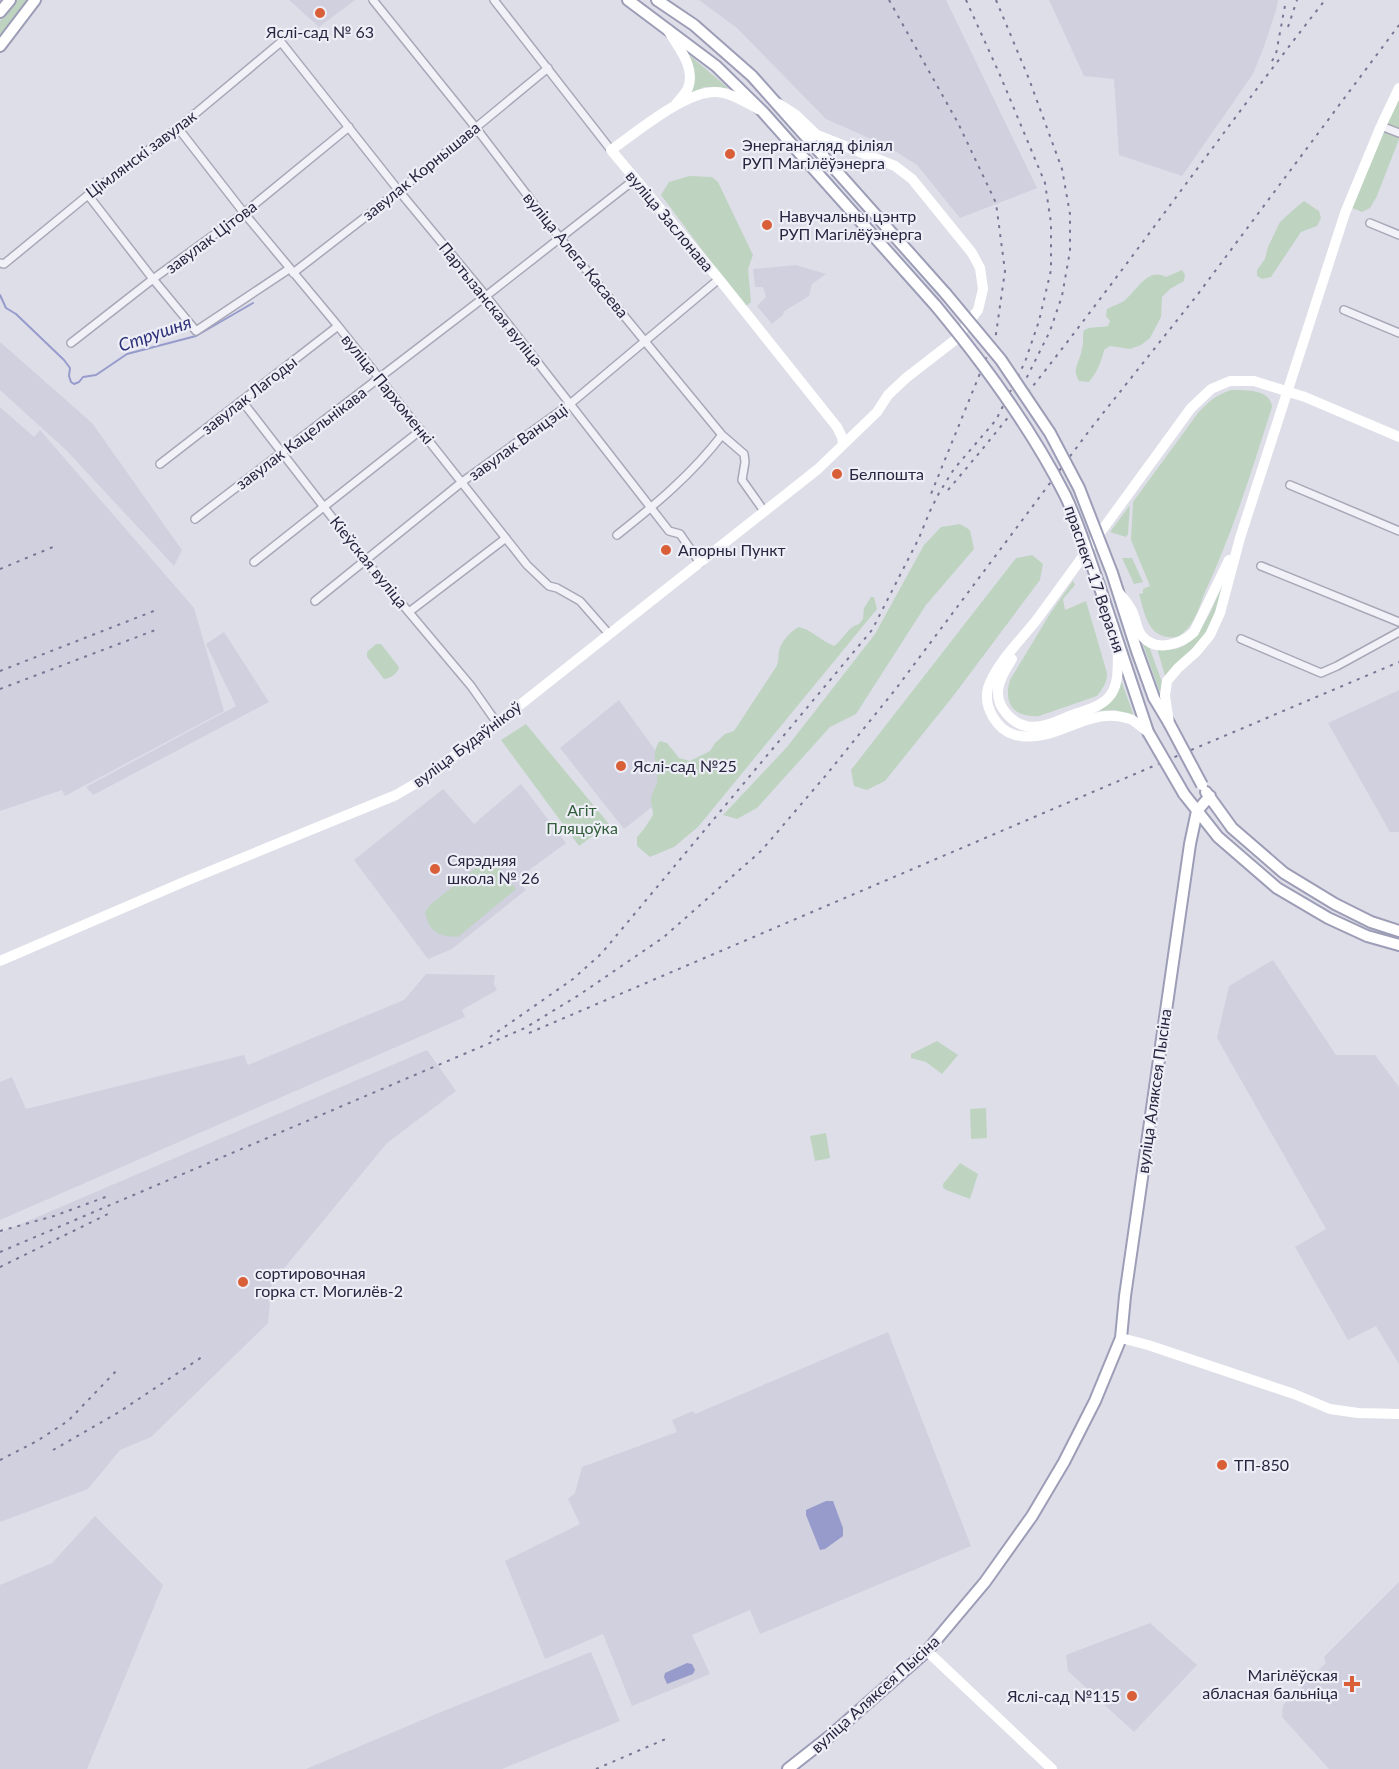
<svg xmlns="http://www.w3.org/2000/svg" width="1399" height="1769" viewBox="0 0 1399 1769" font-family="Lato,sans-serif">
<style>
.built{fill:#d0d0de}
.green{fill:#bed4c1}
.water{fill:#969bcc}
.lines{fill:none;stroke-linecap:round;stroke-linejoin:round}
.stream{stroke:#969bcc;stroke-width:2}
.street-casing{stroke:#a7a7b7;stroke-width:10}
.primary-casing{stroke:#9c9db6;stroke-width:14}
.street{stroke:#f1f1f7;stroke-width:7}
.secondary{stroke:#fff;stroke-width:10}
.primary{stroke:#fff;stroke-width:10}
.rail{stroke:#777694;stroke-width:2;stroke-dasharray:3 6;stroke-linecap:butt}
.primary-bridge-casing{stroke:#9c9db6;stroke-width:14;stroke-linecap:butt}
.primary-bridge{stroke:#fff;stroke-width:10}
.poi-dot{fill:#d95f38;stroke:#eeeef6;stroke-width:2}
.labels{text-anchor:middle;stroke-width:4.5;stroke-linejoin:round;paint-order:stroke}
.poi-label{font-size:16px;fill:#272641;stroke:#eeeef6;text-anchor:start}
.street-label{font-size:16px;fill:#272641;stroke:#eeeef6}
.park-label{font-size:16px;fill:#325e3b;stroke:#eeeef6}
.water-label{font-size:18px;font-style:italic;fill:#2d3179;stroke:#eeeef6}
</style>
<rect width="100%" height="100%" fill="#dedee9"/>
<path class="built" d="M289,0H355L319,27Z
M699,0H946L1037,188L960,218L917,165L887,146L826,119L737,28Z
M1049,0H1278L1277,7L1265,44L1253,74L1182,176L1119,155L1114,79L1084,76Z
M796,265L826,274L812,284L809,296L783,312L784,314L772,324L757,306L766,297L763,287H755L753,269Z
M0,342L92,423L182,550L174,566L66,450L0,390Z
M0,407L34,437L40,430L194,608L224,711L65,796L62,790L0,811Z
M224,632L269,702L93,795L86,787L236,706L206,644Z
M1399,690V832H1390L1328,723Z
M619,700L680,785L624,829L560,748Z
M521,784L566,843L517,879L526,890L452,949L428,959L354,860L443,789L474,824Z
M1273,960L1336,1055H1375L1399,1087V1364L1376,1326L1348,1340L1295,1247L1326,1229L1217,1038L1229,986Z
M426,974L495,975L494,984L497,990L462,1010L465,1017L0,1220V1082L12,1077L26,1109L244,1055L248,1065L404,1000Z
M427,1050L456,1091L387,1143L272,1283L268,1323L151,1437L120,1450L88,1489L0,1522V1233Z
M888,1332L971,1546L760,1634L750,1610L692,1635L710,1674L632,1706L603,1634L545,1659L505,1561L580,1524L568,1499L575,1493L582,1467L677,1432L672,1420L693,1411L695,1414Z
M95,1516L163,1585L87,1769H0V1585L52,1563Z
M1399,1582V1769H1329L1282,1717L1283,1705L1326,1663L1324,1657Z
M1150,1623L1197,1665L1134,1732L1068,1671L1066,1655Z
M591,1652L620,1721L502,1769H306L441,1712Z"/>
<path class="green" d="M17,0H29L0,35V21Z
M687,53L728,88L704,87L686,96Z
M1399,92V139L1377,196L1370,208L1362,212L1352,208Z
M689,176L712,177L718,182L753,255L748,269L751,302L745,307L661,195L669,182Z
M1304,201L1319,211L1321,218L1317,226L1301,232L1271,277L1262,279L1257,276V270L1265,259L1268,247L1280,222L1293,210Z
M1182,270L1185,275L1184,281L1170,289L1162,297L1161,317L1150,338L1141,345L1130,349L1110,346L1104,350C1101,363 1097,372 1089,382L1079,381C1071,369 1080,362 1082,349C1084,343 1082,336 1084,330C1092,326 1100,328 1108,326L1110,321L1106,316L1107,309C1112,306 1120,304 1124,301C1137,291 1147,267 1166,277Z
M1231,390C1245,390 1271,389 1272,407C1252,470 1233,532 1205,592C1200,605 1195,623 1184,632C1180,637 1173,638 1167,637C1147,634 1144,611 1139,594L1143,593V589L1150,586L1131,540L1133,502L1198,413C1208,402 1216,395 1231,390Z
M1130,505L1128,534L1126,537L1110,532Z
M960,524L970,530L974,549L926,605L856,714L830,727L757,808L737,819L723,815L787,747L875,634L924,545L941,527Z
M1032,555L1043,564L1040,580L954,695L885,781L867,790L854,786L851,770L1016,558Z
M1122,558H1132L1143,582L1134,584Z
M1225,580L1212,622L1199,643L1165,676L1157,648C1197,660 1211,608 1225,580Z
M1073,581L1075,585L1063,599L1065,610L1086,601L1107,673C1107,683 1103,688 1097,696L1039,716C1014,718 1003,704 1010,680L1051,612Z
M871,597H874L877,609L698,827L674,847L650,857L637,846V837L644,829L653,815C653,810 651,805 651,801C651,794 655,788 657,782C659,768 649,754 660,741L667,743L679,758L690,761L710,751L715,743L725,734L734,731L776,667C779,661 778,658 779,651C781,642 790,631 799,627C812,630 821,641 834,646C844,639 847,627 859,624L863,619L864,608Z
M1142,642L1150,646V649L1162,682L1160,693Z
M376,644H381L399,667C398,673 390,679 384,679L367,657V652Z
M1121,680L1134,716L1115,710L1100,711L1099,708Z
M526,724L609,824L579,846L501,740Z
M490,856L516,889L458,937C439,936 429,933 425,912L430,905Z
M937,1041L958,1055L942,1074L926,1062L911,1058V1054Z
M986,1108L987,1138L971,1139L970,1109Z
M826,1133L830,1158L815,1161L810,1136Z
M960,1163L978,1174L970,1199L946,1190L943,1187V1184Z"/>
<path class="water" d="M826,1501H833L843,1528V1536L825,1549L820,1550L806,1515V1510Z
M687,1663L692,1664L695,1670L693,1674L667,1684L664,1677L665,1673Z"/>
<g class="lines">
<path class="stream" d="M0,295L6,308L16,314L64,360L70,368L69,376L71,382L74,384L79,382L83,377L96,375L127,354L196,336L253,303"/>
<defs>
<path id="street" d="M373,0L476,128L560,238L722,435L744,454L745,462L742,480L764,511
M494,0L611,150
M1381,126L1399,133
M178,128L244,213L338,326L527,565L549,586L557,588L580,601L609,634
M88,195L153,279L196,331L289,269
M1370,223L1399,235
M0,263L4,264L88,195L178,128L281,42L399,191L486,296L669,531L680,534L700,563
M293,273L399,191L548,68
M1344,310L1399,333
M71,343L153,279L244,213L349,127
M242,401L365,560L471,686L497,723
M160,464L338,326
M1290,485L1399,531
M195,519L486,296L634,180
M617,535C655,505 692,474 722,435
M254,562L421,430
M1261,566L1399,622
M315,601L462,482L570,404L719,279
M409,612L506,538
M1241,639L1321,673L1337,666L1399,632"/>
<path id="primary" d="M628,0L716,66L763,112L936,306
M657,0L694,25L752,76L946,294
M0,12L10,0
M0,46L35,0
M1112,573L1137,651L1154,698L1169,723
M1099,585L1148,732
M1206,792L1232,828L1284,873L1335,904L1371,922L1399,931
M1184,794L1218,837L1277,888L1328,918L1367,936L1399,945
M788,1769L830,1736L927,1651L985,1582L1032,1516L1064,1462L1095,1401L1121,1338L1125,1296L1190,844L1197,811L1210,796"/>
</defs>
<use href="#street" class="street-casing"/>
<use href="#primary" class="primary-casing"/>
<use href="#street" class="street"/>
<path class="secondary" d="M668,30C678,47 696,67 688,88C686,93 680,99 676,104
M758,109C745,102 730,92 715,92C684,92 637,132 611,150L719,279L837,427L842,437L843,444
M1119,593C1123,598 1128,603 1131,609C1136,617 1136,629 1142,636C1156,653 1181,644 1194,632L1229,560
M1012,659C1006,669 998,681 998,693C998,708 1012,723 1026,726C1041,730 1061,719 1075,714C1086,710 1100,707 1108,698C1121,685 1117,661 1118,645
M1169,723L1165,696L1167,681L1178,668L1196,652L1210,635L1220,613L1240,538L1345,213L1381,126L1399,88
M1148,732C1142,728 1136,721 1130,719C1088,704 1057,745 1015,735C997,730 983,707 988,688C996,663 1022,639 1038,618C1089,548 1140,478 1191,408L1211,389L1230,381H1254L1305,397L1399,437
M0,961L186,881L396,795L425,778L497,723L818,469L877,412L888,395L906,378L955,340L978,310L983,289L980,268L972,253L912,179L895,166L817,135L796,115L779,104
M1121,1338L1148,1345L1294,1394L1330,1409L1358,1413L1399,1414
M927,1651L1052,1769"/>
<use href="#primary" class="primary"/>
<path class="rail" d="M889,0L958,123L996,203L1005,271L996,334L931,494
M996,0L1029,79L1062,169L1070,214V251L1062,296L1050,331L1017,397
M1288,27L1297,0
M1272,61L1276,54L1286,0
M948,490C1082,333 1198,162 1325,0
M0,569L53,547
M0,671L159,609
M0,689L158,629
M529,1033L1177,756L1399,662
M490,1037L573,979L601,954L872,630L919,538L930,511L939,493L954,469L996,420L1025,362L1039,321L1051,270V223L1045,183L1000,75L966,0
M0,1231L54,1216L111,1195
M0,1252L525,1028L579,995L664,937L762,850L827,774L895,690L1092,427L1198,294L1399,25
M0,1267L110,1213
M53,1450L119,1412L202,1357
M0,1460L37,1441L68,1421L119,1368
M596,1769L668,1738"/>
<defs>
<path id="primary-bridge" d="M946,294L1001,360L1050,433L1079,488L1112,573
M936,306C985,365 1030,426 1065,495C1079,524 1088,555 1099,585
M1169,723L1202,785
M1148,732L1184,794"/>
</defs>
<use href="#primary-bridge" class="primary-bridge-casing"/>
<use href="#primary-bridge" class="primary-bridge"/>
</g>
<g class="poi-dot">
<circle cx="320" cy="13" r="6"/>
<circle cx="730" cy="154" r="6"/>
<circle cx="767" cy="225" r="6"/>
<circle cx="837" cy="474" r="6"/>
<circle cx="666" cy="550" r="6"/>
<circle cx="621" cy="766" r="6"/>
<circle cx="435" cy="869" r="6"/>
<circle cx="243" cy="1282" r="6"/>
<circle cx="1222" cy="1465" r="6"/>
<path d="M1349 1675h6v6h6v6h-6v6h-6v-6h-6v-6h6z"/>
<circle cx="1132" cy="1696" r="6"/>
</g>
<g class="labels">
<g class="poi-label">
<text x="320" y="38" text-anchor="middle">Яслі-сад № 63</text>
<text x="742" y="151">Энерганагляд філіял<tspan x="742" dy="18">РУП Магілёўэнерга</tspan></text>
<text x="779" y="222">Навучальны цэнтр<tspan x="779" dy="18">РУП Магілёўэнерга</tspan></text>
<text x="849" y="480">Белпошта</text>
<text x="678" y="556">Апорны Пункт</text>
<text x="633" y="772">Яслі-сад №25</text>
<text x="447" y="866">Сярэдняя<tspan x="447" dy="18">школа № 26</tspan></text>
<text x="255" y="1279">сортировочная<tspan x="255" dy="18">горка ст. Могилёв-2</tspan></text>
<text x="1234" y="1471">ТП-850</text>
<text x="1338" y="1681" text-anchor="end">Магілёўская<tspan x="1338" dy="18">абласная бальніца</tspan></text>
<text x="1120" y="1702" text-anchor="end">Яслі-сад №115</text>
</g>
<g class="street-label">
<text transform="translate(141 154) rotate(-37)" y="6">Цімлянскі завулак</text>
<text transform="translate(421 171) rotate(-39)" y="6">завулак Корнышава</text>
<text transform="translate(670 221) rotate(50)" y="6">вуліца Заслонава</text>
<text transform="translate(211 237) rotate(-37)" y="6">завулак Цітова</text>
<text transform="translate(576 255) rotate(51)" y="6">вуліца Алега Касаева</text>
<text transform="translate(491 304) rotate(51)" y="6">Партызанская вуліца</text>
<text transform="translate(388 389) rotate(51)" y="6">вуліца Пархоменкі</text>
<text transform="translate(249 395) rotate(-38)" y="6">завулак Лагоды</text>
<text transform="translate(301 438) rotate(-37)" y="6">завулак Кацельнікава</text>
<text transform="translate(518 442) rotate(-36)" y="6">завулак Ванцэці</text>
<text transform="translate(369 562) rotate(51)" y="6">Кіеўская вуліца</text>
<text transform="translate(1095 579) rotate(71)" y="6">праспект 17 Верасня</text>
<text transform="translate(467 744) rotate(-37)" y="6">вуліца Будаўнікоў</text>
<text transform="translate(1154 1091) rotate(-82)" y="6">вуліца Аляксея Пысіна</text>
<text transform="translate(875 1694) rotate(-42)" y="6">вуліца Аляксея Пысіна</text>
</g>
<g class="park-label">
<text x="582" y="816">Агіт<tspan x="582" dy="18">Пляцоўка</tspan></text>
</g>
<g class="water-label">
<text transform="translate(155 334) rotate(-19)" y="6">Струшня</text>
</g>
</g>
</svg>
